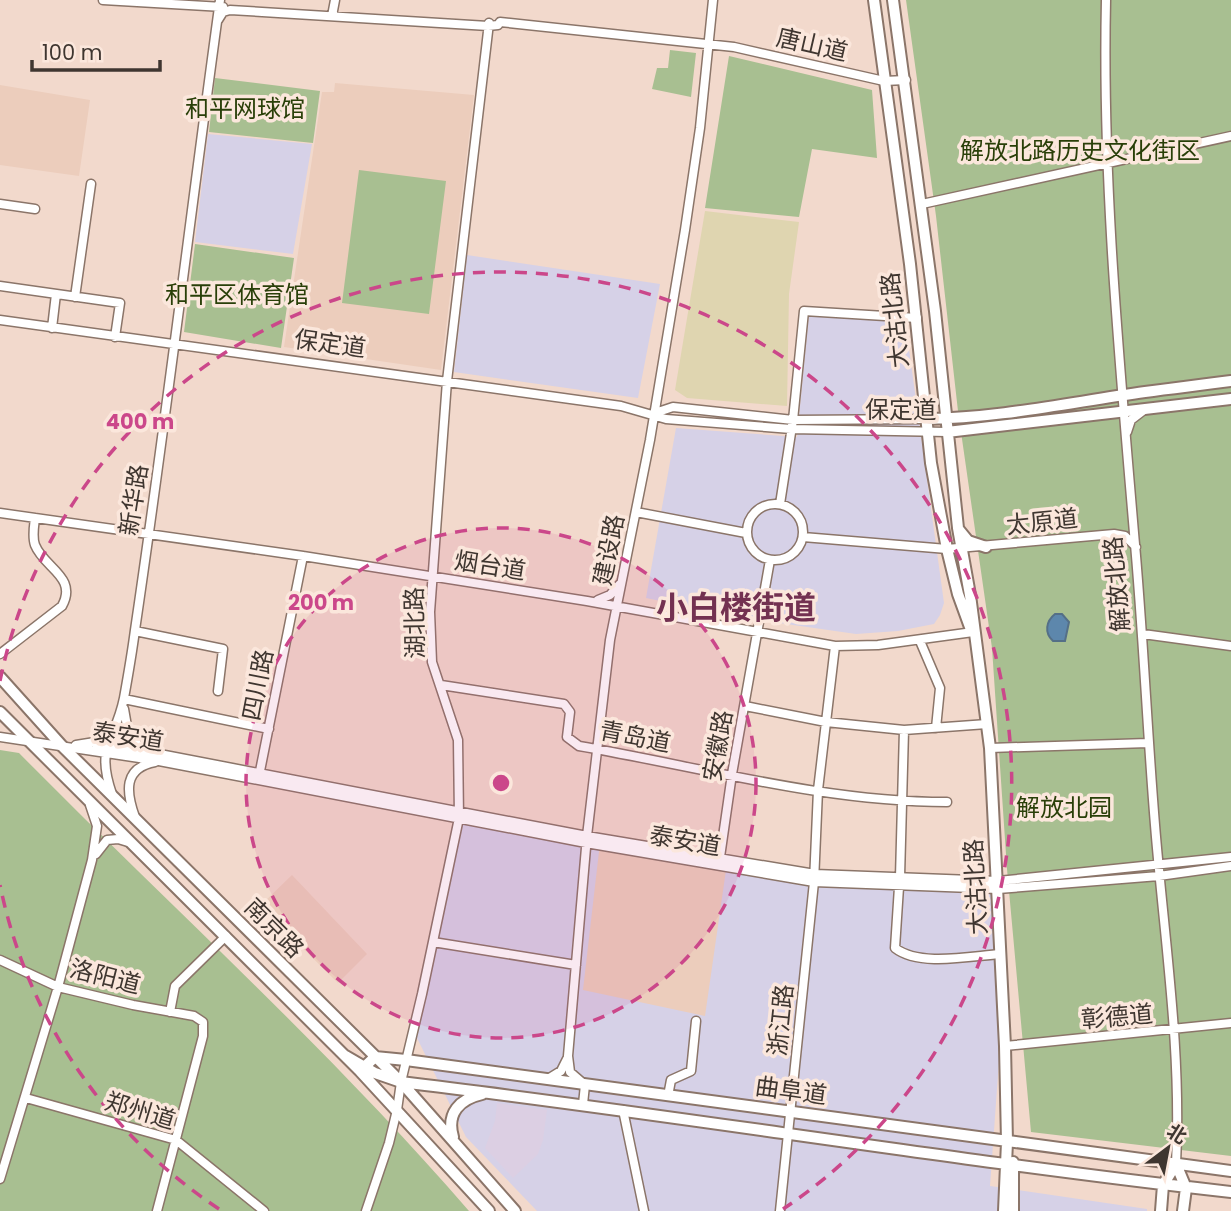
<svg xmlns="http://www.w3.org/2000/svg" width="1231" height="1211" viewBox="0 0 1231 1211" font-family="Poppins,'Noto Sans SC',sans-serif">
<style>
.commercial{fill:#d6d1e7}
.built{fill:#eccdbc}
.medical{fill:#dccfe3}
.green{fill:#a8bf91}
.sand{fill:#dfd5b0}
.water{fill:#5d87ac;stroke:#546f87;stroke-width:2}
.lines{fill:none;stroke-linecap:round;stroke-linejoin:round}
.minor-casing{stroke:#8b7569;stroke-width:11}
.major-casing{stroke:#8b7569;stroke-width:14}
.minor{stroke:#fff;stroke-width:8}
.major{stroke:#fff;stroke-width:10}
.ring{fill:none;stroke:#cb478a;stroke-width:3.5;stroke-dasharray:12 9}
.labels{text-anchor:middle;stroke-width:7;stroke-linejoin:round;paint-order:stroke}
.street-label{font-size:24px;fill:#3f3630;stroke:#fbe7dc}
.park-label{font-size:24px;fill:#293f08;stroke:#fbe7dc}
.district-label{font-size:32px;font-weight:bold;fill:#733151;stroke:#fbe7dc}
.centre{fill:#cb478a;stroke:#fbe7dc;stroke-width:3.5}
.ring-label{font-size:21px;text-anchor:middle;font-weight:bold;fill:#cb478a;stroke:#fbe7dc;stroke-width:7;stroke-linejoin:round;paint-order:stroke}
</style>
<rect width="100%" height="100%" fill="#f2d9cc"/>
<path class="commercial" d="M208,134L312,144L293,254L195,242Z
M467,255L660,284L638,398L454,372Z
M809,314L905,320L944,603L940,615L934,624L898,631L856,634L744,618L646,598L676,428L797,437Z
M456,814L818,877L995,885L999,1061L990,1186L1147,1209V1211H537L466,1137L417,1038Z"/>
<path class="built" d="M335,83L474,95L441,370L284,347L322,92H334Z
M0,85L90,100L79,176L0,165Z
M600,843L727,863L705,1016L583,990Z
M292,875L367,954L338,983L260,906Z"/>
<path class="medical" d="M497,1103L547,1110L543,1140L538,1154L513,1178L485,1148L495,1121Z"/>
<path class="green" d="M906,0H1231V1156L1031,1132L1007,869L992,648L958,411L936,216Z
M670,50L696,53L691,97L652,89L657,68H668Z
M729,56L872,90L877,158L812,149L799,217L705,208Z
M215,78L320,91L313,143L209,132Z
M359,170L446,181L429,314L342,303Z
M195,244L294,258L281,348L184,332Z
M0,750L19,753C169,905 329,1049 469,1211H0Z"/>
<path class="sand" d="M705,211L799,222L789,294L787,406L687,398L675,390Z"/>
<path class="water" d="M1055,614H1062L1069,622L1065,641H1053C1044,633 1046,621 1055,614Z"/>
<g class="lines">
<defs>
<path id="minor" d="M103,0L223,7
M1106,0C1102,178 1119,355 1134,533C1143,630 1147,728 1155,825C1164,937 1182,1051 1176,1164
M332,16L335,0
M218,20L223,12L230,10L488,26L498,25L500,22L734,47L884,81L906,80
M0,204L35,209
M922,204L1231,136
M0,286L120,303L115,337
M75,297L91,184
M0,320L621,406L666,419L791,429L947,432
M52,328L56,294
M654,416L661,411L673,407L793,420L926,419
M1127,432L1131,420L1144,410
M747 532a28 28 0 1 1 56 0a28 28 0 1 1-56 0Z
M780,504L793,420L804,311L917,318
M636,512L746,533
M0,513L303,556L587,601L835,646L878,645L973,632
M803,537L947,549L1114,534L1125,536L1136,547
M598,600L610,595L620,584
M135,631L223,649L218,691
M1143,634L1231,646
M920,641L940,688L936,728
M0,654L62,606C78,577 44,568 35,545C32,537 34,526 35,518
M441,685L564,704L570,712L567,737L579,746C700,767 824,802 947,802
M124,699L269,729
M745,706L826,722L904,730L987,724
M124,709L128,732L142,750
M0,737L159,761L586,843L814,882L998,889L1159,876L1231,866
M76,745L101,741L110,736
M97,747L144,751L587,836L815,874L998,881L1231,857
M990,748L1148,743
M259,776L303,556
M112,794C95,745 115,742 124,698C128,676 132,653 135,630C166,421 191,210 220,0
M135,817C126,792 123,768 155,762
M96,854L107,840L118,839L128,842
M719,864L732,774L770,560
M900,877L904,730
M899,887L895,948C919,967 971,956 1000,954
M433,942L576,965
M0,960L58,987L133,1005L194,1016L203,1022V1036L157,1211
M170,1012L175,986L226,936
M1005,1046L1231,1023
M548,1079L561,1071L567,1059
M668,1096L671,1080L691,1071L696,1021
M26,1098L176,1140L264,1211
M583,1104L585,1085L570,1072L568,1056L587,836L610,640L650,440L685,230L700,128L713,0
M623,1110L644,1211
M0,1179L58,987L92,860L97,826L90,805
M366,1211L389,1143L397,1110L401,1082L422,994L459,818L458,740L432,662L430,612L447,381L489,23
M780,1211L814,882L818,790L835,646"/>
<path id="major" d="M874,0L910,264L931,463L947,549L958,594L970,627
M893,0L935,311L958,528L970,595L990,748L1005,1046L1007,1142L1004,1211
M926,419C1000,418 1072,402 1145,392C1174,388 1202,385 1231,381
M947,432L1231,399
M959,530L968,541L986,547
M0,677L62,746L401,1082L515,1211
M0,712L360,1071L489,1211
M344,1055L375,1073L401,1082C678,1115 954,1161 1231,1192
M361,1070L375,1057L406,1060L1231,1171
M453,1137C446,1113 460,1099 482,1094
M1013,1162V1211
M1176,1164L1186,1188L1183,1211
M1161,1211L1163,1185L1176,1164"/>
</defs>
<use href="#minor" class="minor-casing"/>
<use href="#major" class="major-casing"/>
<use href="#minor" class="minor"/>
<use href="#major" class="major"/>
</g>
<circle cx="501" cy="783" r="255" fill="#cb478a" fill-opacity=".12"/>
<g class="ring">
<circle cx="501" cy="783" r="255"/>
<path d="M219 1209A511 511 0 0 1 0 885M0 681A511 511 0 1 1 783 1209"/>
</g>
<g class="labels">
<g class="street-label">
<text transform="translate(812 45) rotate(13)" y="8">唐山道</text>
<text transform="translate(895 320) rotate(-96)" y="8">大沽北路</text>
<text transform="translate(330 344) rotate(8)" y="8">保定道</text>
<text x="901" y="418">保定道</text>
<text transform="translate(134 500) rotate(-81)" y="8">新华路</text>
<text transform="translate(1042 522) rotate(-6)" y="8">太原道</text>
<text transform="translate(609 550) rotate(-79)" y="8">建设路</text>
<text transform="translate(490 566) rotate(9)" y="8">烟台道</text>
<text transform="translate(1117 584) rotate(-95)" y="8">解放北路</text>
<text transform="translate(415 623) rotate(-91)" y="8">湖北路</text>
<text transform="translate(258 685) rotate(-79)" y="8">四川路</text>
<text transform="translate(128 737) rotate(9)" y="8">泰安道</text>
<text transform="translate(635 737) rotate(11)" y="8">青岛道</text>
<text transform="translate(718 746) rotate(-80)" y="8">安徽路</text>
<text transform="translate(685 841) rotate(10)" y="8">泰安道</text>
<text transform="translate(976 887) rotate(-93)" y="8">大沽北路</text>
<text transform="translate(274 928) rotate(45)" y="8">南京路</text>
<text transform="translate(105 977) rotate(14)" y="8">洛阳道</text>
<text transform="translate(1117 1017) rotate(-5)" y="8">彰德道</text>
<text transform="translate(781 1020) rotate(-84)" y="8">浙江路</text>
<text transform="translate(791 1091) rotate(8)" y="8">曲阜道</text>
<text transform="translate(140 1111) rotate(17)" y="8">郑州道</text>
</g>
<g class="park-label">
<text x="245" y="117">和平网球馆</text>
<text x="1080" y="159">解放北路历史文化街区</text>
<text x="237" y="303">和平区体育馆</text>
<text x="1064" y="816">解放北园</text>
</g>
<g class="district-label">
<text x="736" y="619">小白楼街道</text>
</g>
</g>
<circle cx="501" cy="783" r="10" class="centre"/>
<g class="ring-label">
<text x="140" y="429">400 m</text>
<text x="321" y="610">200 m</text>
</g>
<g transform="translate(1168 1148) rotate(32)" stroke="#fbe7dc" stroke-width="5" paint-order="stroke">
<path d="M0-5L12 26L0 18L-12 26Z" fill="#3f3630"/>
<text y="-10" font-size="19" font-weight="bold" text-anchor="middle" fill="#3f3630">北</text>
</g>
<path d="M32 60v10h128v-10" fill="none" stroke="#3f3630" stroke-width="3.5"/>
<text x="42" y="60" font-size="21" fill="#3f3630" stroke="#fbe7dc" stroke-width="5" paint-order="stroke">100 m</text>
</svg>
